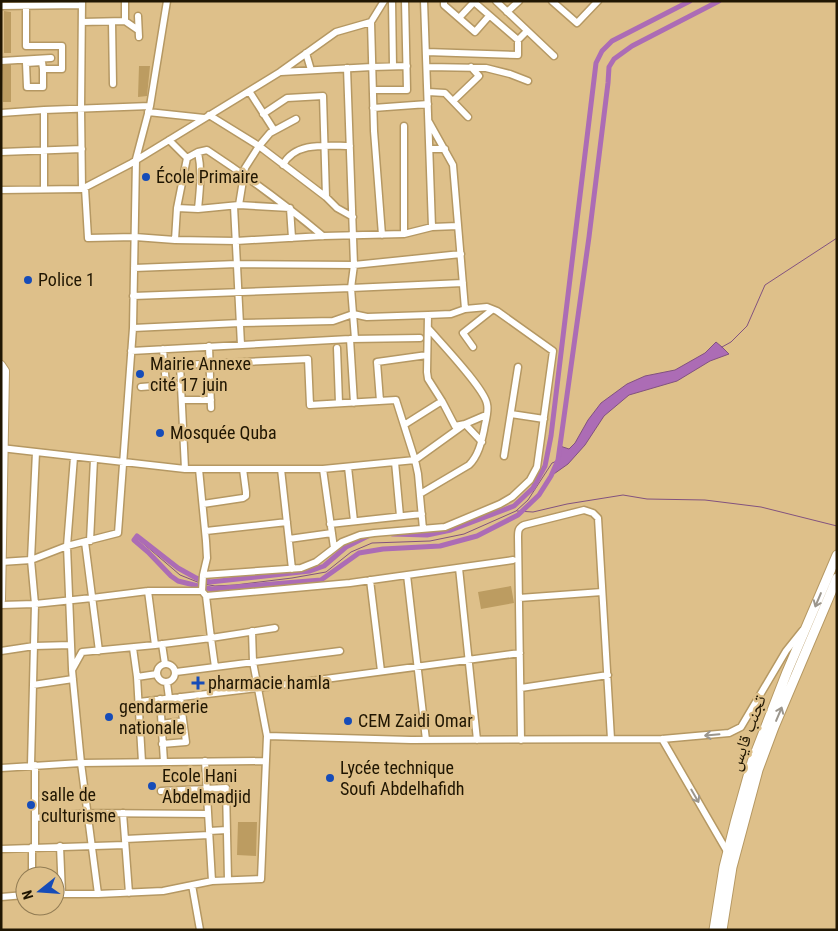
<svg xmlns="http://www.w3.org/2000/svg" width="838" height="931" viewBox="0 0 838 931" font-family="'Roboto Condensed','Noto Naskh Arabic',sans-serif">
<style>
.green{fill:#bc9c61}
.water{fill:#ac6cb5;stroke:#82527f}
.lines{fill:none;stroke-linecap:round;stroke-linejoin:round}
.stream{stroke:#82527f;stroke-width:1}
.canal{stroke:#ac6cb5;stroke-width:5}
.minor-casing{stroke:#b59863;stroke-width:9}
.major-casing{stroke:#b59863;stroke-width:10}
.highway-casing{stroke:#b59863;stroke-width:11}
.minor{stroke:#fff;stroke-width:6}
.major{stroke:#fff;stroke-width:8}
.highway{stroke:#fff;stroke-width:9}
.oneway{stroke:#9b968d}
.poi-dot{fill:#164cb8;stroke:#dec08a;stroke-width:2}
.labels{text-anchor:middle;stroke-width:5;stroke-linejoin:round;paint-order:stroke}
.poi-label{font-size:18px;fill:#201602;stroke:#dec08a;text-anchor:start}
.street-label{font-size:18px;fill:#201602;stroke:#dec08a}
</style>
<rect width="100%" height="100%" fill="#dec08a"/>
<path class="green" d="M4,11L11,12V53H4Z
M11,64V102H3L2,65Z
M139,66H150L147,96L138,97Z
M511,586L514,603L481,609L478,592Z
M238,822H257L256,856L237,855Z"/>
<path class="water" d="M716,342L722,347L729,354L710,361L677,381L629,395L604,416L585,445L568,464L551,476L558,460L560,446L569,449L575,443L588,420L601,403L627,384L645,376L675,370L705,353Z"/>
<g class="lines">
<path class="stream" d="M722,347L731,342L747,326L765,285L837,238
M517,511L533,512L567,504L623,495L647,499L705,500L761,507L837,526
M138,539L180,575L200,583
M204,584L215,586L235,585L292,578L326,572L351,552L372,543L430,541L464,534L516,511L528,500L552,463L557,461"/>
<path class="canal" d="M392,534L427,535L451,530L514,506L533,488L545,466L551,436L596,63L602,51L612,41L690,1
M368,536L346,547L324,566L310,571L210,582L196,578L178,568L137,536L134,540L148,552L171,576L178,581L206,588L212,589L321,580L359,553L383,549L440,546L477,536L518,515L539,495L551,476L558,460L589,237L608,83L609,67L614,59L632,46L719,1"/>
<defs>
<path id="minor" d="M82,1L81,109L82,189
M125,1V21
M392,1L393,66
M424,1L432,227
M444,1V5L475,32L489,16
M496,1L554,56
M552,1L577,23L598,1
M474,2L518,40
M1,6L82,5
M26,6V46H62V69H43V87H27L26,63L42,62L43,69
M507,12L519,1
M138,16L139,37
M459,18L475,1
M82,22L125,21L138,30
M112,22L113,84
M426,52L518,55V40L527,31
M306,53L311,70
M1,61L51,58
M427,67L486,68L510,74L528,81
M347,68L354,265L351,288L355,339
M281,72L372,67L407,66
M373,90H407L405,1
M249,91L274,130
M428,92L445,93L468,117
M453,101L479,76L471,67
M150,106L167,1
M373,108L428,104
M44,110V189
M148,112L204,118
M1,113L44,110L150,106L136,159L133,328L118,533L67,546L31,560L1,562
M263,114L287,98L323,96L326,197
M209,115L259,146L326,197L337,208L353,217
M429,122L453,165L465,309
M404,126V234
M169,140L187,158
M430,149H445
M1,152L82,149
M283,165C295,141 328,146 350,146
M85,188L88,238L135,237L175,240L236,241L323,236L404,234L432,227L458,226
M1,190L82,189L130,164L280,72L336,32L371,22
M239,205L245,168L259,146L270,133L296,119
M234,206L241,345
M177,208L198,209L239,205L290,208L292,238
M198,209C200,189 202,171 198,152
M382,235L374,131L371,22L384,1
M175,240L177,208L187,158L198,152L207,150C248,177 286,205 323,236
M134,268L237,264L354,265L461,254
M133,296L351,288L463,283
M428,315L427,372L428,379L442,401L455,426L465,424L482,442
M133,328L240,323L333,321L353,314L367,317L428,315L451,314L465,309L487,307L497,311L553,351L537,467L530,480L512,497L500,504L445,527L374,533L360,535L342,542L316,562L301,568L203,575
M350,339L354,403
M209,346L211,408
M473,347L463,333L492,310
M337,348L339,403
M163,349L166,385
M131,351L350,339L420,338
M141,387L166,385H181
M182,400H211
M380,401L377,362L427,355
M511,414L544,419
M404,425L442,401
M1,448L185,469H323L415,460L465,424L486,415
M504,456L518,367
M395,462L400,516
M348,467L354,521
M185,469L180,365L308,359L310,405L396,400L415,460L418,474L423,529
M199,469L206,541L207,558L203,575L202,591
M281,469L292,569
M323,469L334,548
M420,494L469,465C478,456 481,444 484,430C485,422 489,412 487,404C485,389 440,342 428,328
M203,504L243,498L246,496V492L243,469
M330,524L422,514
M206,531L287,522
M289,539L332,533
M90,541L94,459
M85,542L99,651
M459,568L477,740
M407,575L426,740
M370,580L381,671
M148,591L155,645
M206,596L350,583L513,560
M519,598L602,592
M1,605L35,604L92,598L148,591H202L206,596L211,638L215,667
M162,644L165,664
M133,648L137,677
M1,651L34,646L71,645
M157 673a9 9 0 1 1 18 0a9 9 0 1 1-18 0Z
M72,669L67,546L74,457
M176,672L340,651
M167,683L169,698
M33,685L73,679
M521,688L608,675
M160,699L164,762
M139,702L258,688L520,653
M161,724L183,721
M267,736L411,740L662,739L729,733L741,727L786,651L802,631
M662,739L728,853
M521,740L518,537C518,531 518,528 524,525L584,510L593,513L598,518L611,739
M162,744L186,742L180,697
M205,761L212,881
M142,762L137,677L157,674
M31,765L35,604L31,560L36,452
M35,765V847
M1,768L81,763L266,761
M161,791L226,788L228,880
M123,813L129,893
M35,818L87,813L208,814
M209,831L227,830
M125,839L209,835
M60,846L62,894
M1,849L125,845
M32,876V847
M192,885L200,930
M55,894H98L163,891L212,881L261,879L267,736L253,662L252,631
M98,894L81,763L72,670L82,652L155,645L211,638L275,628
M1,897L25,895"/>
<path id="major" d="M1,365L5,371L1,600"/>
<path id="highway" d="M714,930L724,867L735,823L752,762L787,672L837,555
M722,930L732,867L758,770L774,727L837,578"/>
</defs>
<use href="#minor" class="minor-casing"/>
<use href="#major" class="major-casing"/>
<use href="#highway" class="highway-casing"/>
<use href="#minor" class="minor"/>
<use href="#major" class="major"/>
<use href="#highway" class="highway"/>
</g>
<defs><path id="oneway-shaft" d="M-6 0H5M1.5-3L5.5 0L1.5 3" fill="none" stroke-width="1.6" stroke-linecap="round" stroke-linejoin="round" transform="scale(1.25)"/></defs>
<g class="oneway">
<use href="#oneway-shaft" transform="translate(818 600) rotate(113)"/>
<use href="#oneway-shaft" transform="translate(779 714) rotate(-67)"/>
<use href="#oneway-shaft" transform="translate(712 735) rotate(175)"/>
<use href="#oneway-shaft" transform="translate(695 796) rotate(60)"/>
</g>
<g class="poi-dot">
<circle cx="146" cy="177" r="5"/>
<circle cx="28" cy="280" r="5"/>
<circle cx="140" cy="374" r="5"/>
<circle cx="160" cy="433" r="5"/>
<path d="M195.5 675.5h5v5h5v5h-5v5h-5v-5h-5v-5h5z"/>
<circle cx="109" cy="717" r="5"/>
<circle cx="348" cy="721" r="5"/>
<circle cx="330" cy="778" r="5"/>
<circle cx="152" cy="786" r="5"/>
<circle cx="31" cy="805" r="5"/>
</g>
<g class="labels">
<g class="poi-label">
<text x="156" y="183">École Primaire</text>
<text x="38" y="286">Police 1</text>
<text x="150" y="370">Mairie Annexe<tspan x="150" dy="21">cité 17 juin</tspan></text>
<text x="170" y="439">Mosquée Quba</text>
<text x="208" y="689">pharmacie hamla</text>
<text x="119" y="713">gendarmerie<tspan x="119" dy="21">nationale</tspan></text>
<text x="358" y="727">CEM Zaidi Omar</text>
<text x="340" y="774">Lycée technique<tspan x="340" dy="21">Soufi Abdelhafidh</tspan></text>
<text x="162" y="782">Ecole Hani<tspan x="162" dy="21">Abdelmadjid</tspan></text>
<text x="41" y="801">salle de<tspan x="41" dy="21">culturisme</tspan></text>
</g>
<g class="street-label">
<text transform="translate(747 733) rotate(-70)" y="6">تجنب قايس</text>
</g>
</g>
<rect width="838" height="931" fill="none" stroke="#201602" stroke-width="5"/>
<g transform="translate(40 891) rotate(253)"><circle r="24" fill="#dec08a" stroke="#927c54"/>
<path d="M0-4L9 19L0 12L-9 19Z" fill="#164cb8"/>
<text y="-8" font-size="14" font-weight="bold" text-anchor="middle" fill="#201602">N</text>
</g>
</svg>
